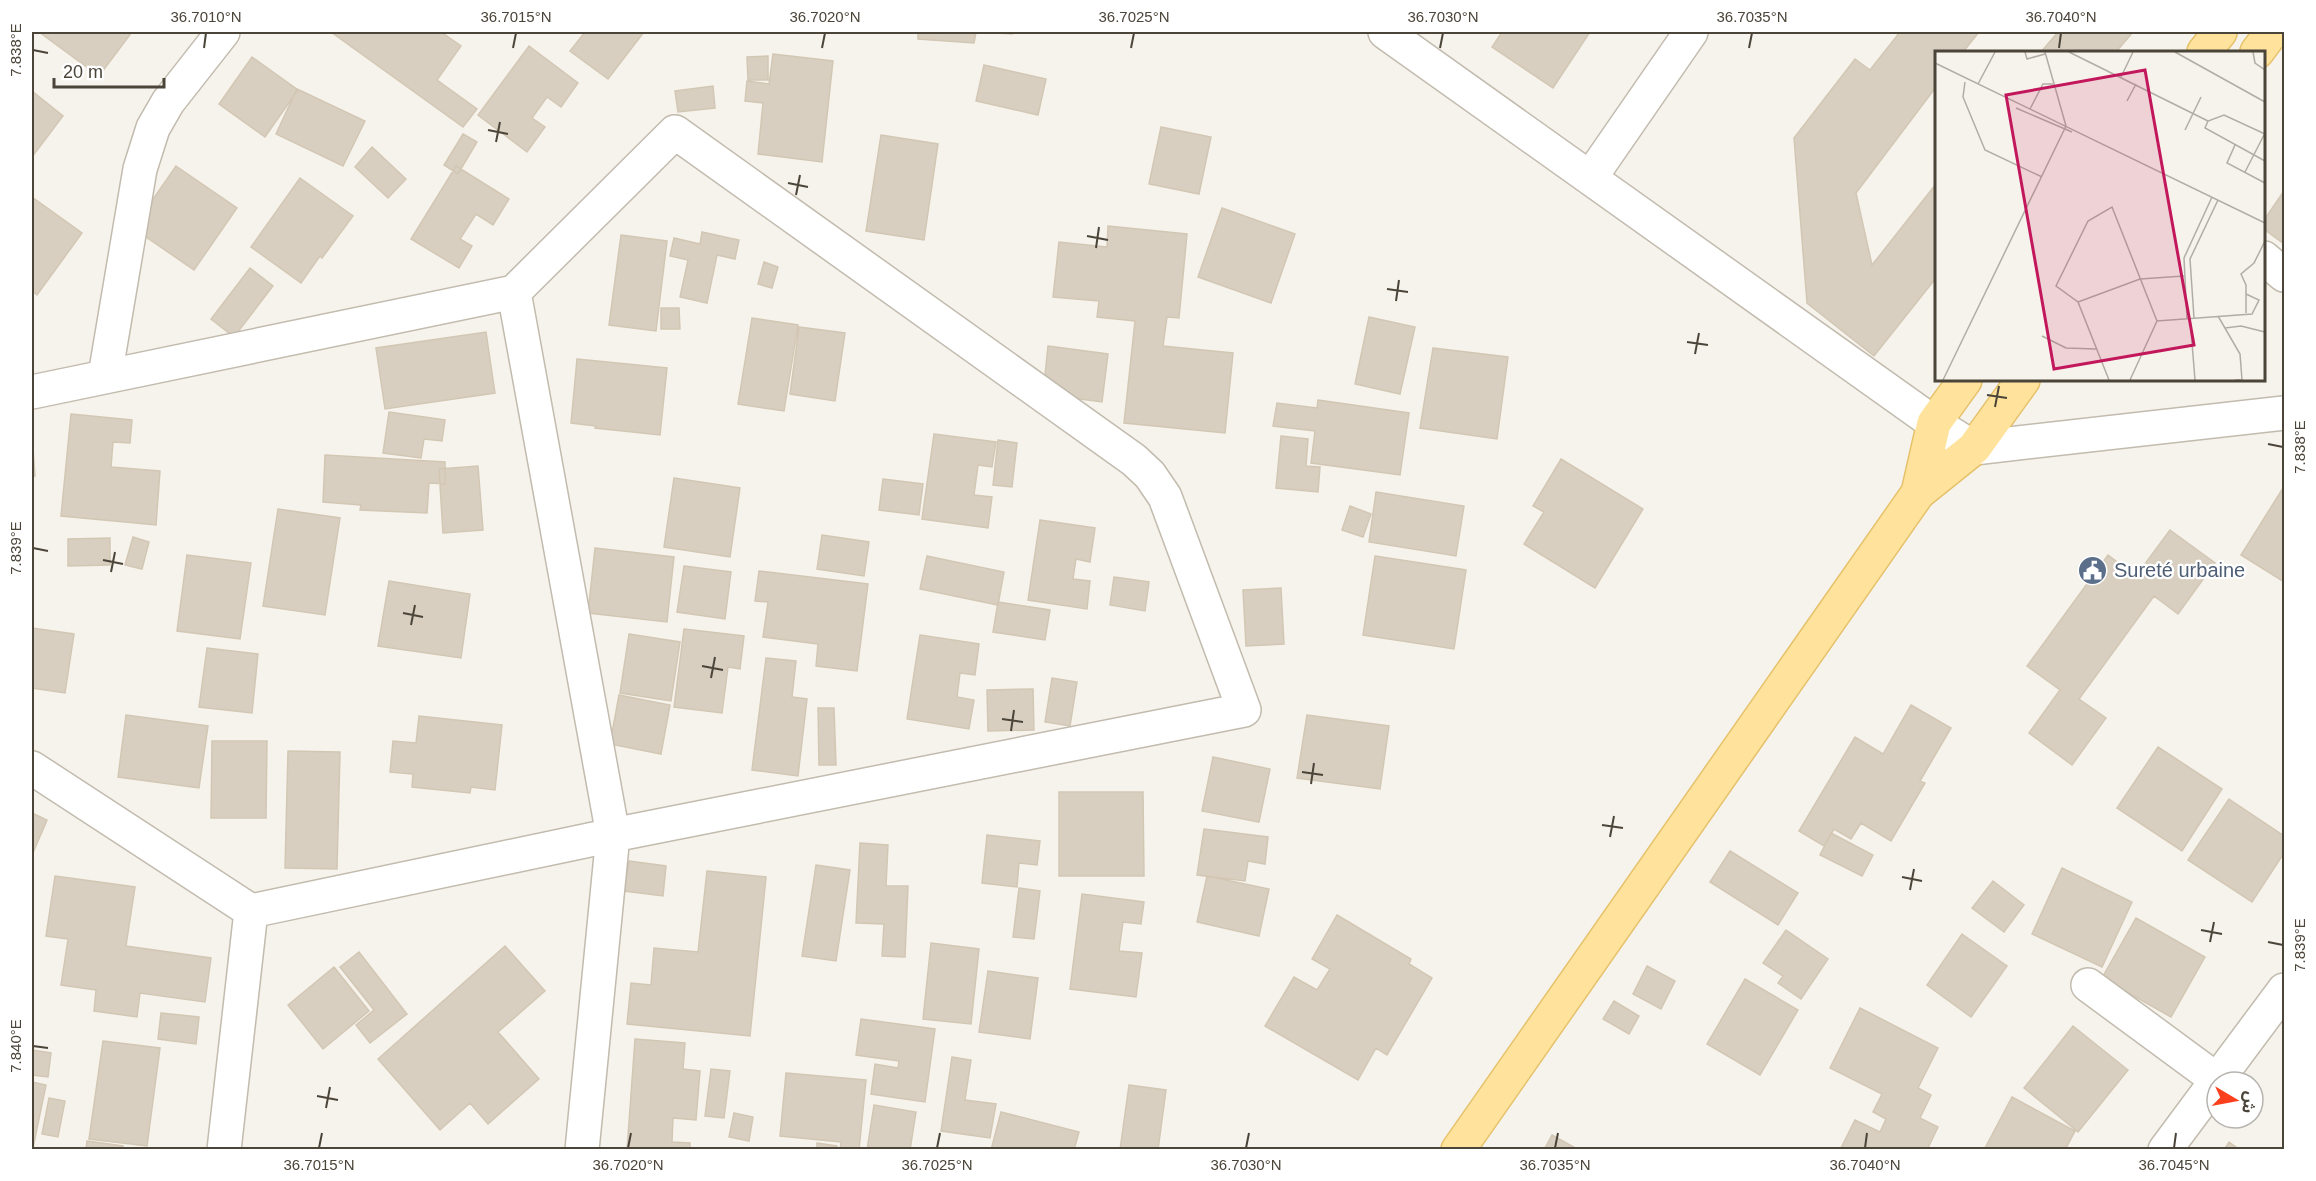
<svg xmlns="http://www.w3.org/2000/svg" width="2316" height="1181" viewBox="0 0 2316 1181" font-family="Arial,'Noto Sans Arabic',sans-serif">
<style>
.building{fill:#d8cfc1;stroke:#d3c7b4;stroke-width:1.5}
.lines{fill:none;stroke-linecap:round;stroke-linejoin:round}
.minor-casing{stroke:#c2bbae;stroke-width:36}
.major-casing{stroke:#e6c16a;stroke-width:36}
.minor{stroke:#fff;stroke-width:33}
.major{stroke:#ffe39c;stroke-width:33}
.ticks{fill:none;stroke:#4b4439;stroke-width:2}
.labels{text-anchor:middle;stroke-width:4.5;stroke-linejoin:round;paint-order:stroke}
.service-label{font-size:20px;fill:#4e5e75;stroke:#fff;text-anchor:start}
.inset-road{fill:none;stroke:#b2ada4;stroke-width:1.5}
.view{fill:#c2185b;fill-opacity:0.15;stroke:#c2185b;stroke-width:3}
.inset-edge{fill:none;stroke:#4b4439;stroke-width:3}
.neatline{fill:none;stroke:#4b4439;stroke-width:2}
.ticks-label{font-size:15px;text-anchor:middle;fill:#4b4439}
</style>
<rect width="100%" height="100%" fill="#f6f3ec"/>
<path class="building" d="M39,32H132L99,76Z
M331,32H441L461,46L437,80L477,109L463,127Z
M585,32H644L608,79L570,51Z
M918,32H976L974,43L918,39Z
M981,32H1012V34Z
M1502,32H1590L1553,88L1492,47Z
M1900,32H1979L1963,52H1936V87L1856,193L1872,265L1936,184V278L1874,356L1807,303L1794,138L1855,59L1870,70Z
M2058,32H2133L2116,52H2041Z
M529,46L578,83L561,107L547,97L532,118L545,127L527,152L478,115Z
M773,54L833,61L822,162L758,154L763,103L745,101L747,81L769,84Z
M768,56V80H748L747,57Z
M252,57L298,90L265,137L219,104Z
M984,65L1046,79L1038,115L976,101Z
M713,86L715,108L678,112L675,91Z
M297,89L365,121L343,166L276,134Z
M32,91L63,116L32,157Z
M1161,127L1211,137L1199,194L1149,184Z
M463,134L477,142L458,174L444,165Z
M881,135L938,144L924,240L866,231Z
M372,147L406,179L388,198L355,167Z
M176,166L237,208L194,270L133,228Z
M456,166L509,199L493,225L476,214L460,239L472,246L459,268L411,239Z
M300,178L353,216L322,258L320,256L301,283L251,247Z
M2284,191V244L2264,229V220Z
M32,197L82,233L37,295L32,291Z
M1222,208L1295,234L1271,303L1198,277Z
M1108,226L1187,234L1179,318L1167,317L1163,346L1233,353L1225,433L1124,423L1135,321L1097,317L1099,301L1053,297L1059,242L1107,247Z
M702,232L739,240L735,259L717,255L707,303L680,297L688,260L670,256L674,238L700,244Z
M621,235L667,241L656,331L609,325Z
M764,262L778,267L772,288L758,284Z
M250,268L273,286L234,337L211,319Z
M661,308H679L680,329H661Z
M1369,317L1415,327L1400,394L1355,384Z
M752,318L798,325L784,411L738,404Z
M799,327L845,333L835,401L790,394Z
M486,332L495,393L385,409L376,348Z
M1048,346L1108,354L1102,402L1043,394Z
M1433,348L1508,357L1497,439L1420,428Z
M577,359L667,368L660,435L595,428L596,426L571,423Z
M1318,400L1409,413L1400,475L1311,463L1315,431L1273,426L1277,403L1317,408Z
M389,412L445,420L442,441L424,439L421,458L383,453Z
M71,414L132,420L130,443L113,442L111,467L160,471L156,525L61,516Z
M934,434L996,442L992,467L978,465L974,495L992,497L988,528L922,519Z
M32,436L35,476L32,477Z
M1281,436L1308,439L1306,466L1320,467L1318,492L1276,488Z
M998,440L1017,443L1012,487L993,485Z
M325,455L445,462V484L429,483L427,513L360,510L361,505L323,502Z
M1561,459L1643,509L1595,588L1524,544L1544,512L1533,506Z
M478,466L483,530L443,533L439,469Z
M674,478L740,488L730,557L664,547Z
M883,479L923,484L919,515L879,510Z
M2283,488L2284,489V582L2241,555Z
M1376,492L1464,506L1456,556L1369,542Z
M1350,506L1371,514L1363,537L1342,530Z
M278,509L340,518L325,615L263,606Z
M1040,520L1095,528L1090,562L1076,559L1073,579L1090,581L1087,609L1028,600Z
M2170,530L2215,563L2178,614L2154,596L2079,699L2106,718L2072,765L2029,733L2060,690L2027,666L2108,555L2136,576Z
M822,535L869,542L864,576L817,569Z
M133,537L149,542L142,569L125,565Z
M110,538V565L68,566V539Z
M595,548L674,557L667,622L588,613Z
M187,555L251,563L240,639L177,631Z
M927,556L1004,572L998,605L920,589Z
M1375,556L1466,570L1454,649L1363,635Z
M684,566L731,572L725,619L677,612Z
M759,571L868,584L857,671L816,666L818,644L763,637L768,602L755,601Z
M1114,577L1149,582L1145,611L1110,605Z
M389,581L470,594L461,658L378,646Z
M1281,588L1284,644L1246,646L1243,590Z
M998,602L1050,610L1045,640L993,632Z
M32,628L74,634L65,693L32,688Z
M684,629L744,636L740,669L728,667L722,713L674,707Z
M629,634L680,642L671,701L620,693Z
M920,635L979,644L975,675L960,673L957,697L974,700L969,729L907,719Z
M207,648L258,654L252,713L199,707Z
M766,658L796,661L792,697L807,699L798,776L752,770Z
M1052,678L1077,682L1070,726L1045,722Z
M1033,689L1034,730L988,731L987,690Z
M619,695L670,705L661,754L610,744Z
M1911,705L1951,728L1920,781L1925,783L1891,841L1861,823L1851,839L1834,829L1824,846L1799,831L1855,737L1883,754Z
M818,708H834L836,765H819Z
M126,715L208,726L199,788L118,777Z
M1307,715L1389,726L1380,789L1297,778Z
M419,716L502,725L495,790L471,787L470,793L412,787L413,774L390,772L393,741L416,743Z
M212,741H267L266,818H211Z
M2158,747L2222,789L2182,851L2117,808Z
M288,751L340,752L337,869L285,868Z
M1213,757L1270,769L1259,822L1202,811Z
M1059,792H1143L1144,876H1059Z
M2229,799L2284,836V853L2252,902L2188,860Z
M32,813L47,820L32,855Z
M1204,829L1268,837L1265,864L1248,861L1245,881L1197,875Z
M1831,833L1873,855L1862,876L1820,855Z
M987,835L1040,841L1037,865L1019,863L1017,887L982,883Z
M860,843L888,845L886,886H908L905,957L882,956L884,924L856,923Z
M1730,851L1798,893L1778,925L1710,882Z
M629,861L666,866L663,896L624,891Z
M816,865L850,870L836,961L802,956Z
M2062,868L2132,902L2102,967L2032,934Z
M707,871L766,877L750,1036L627,1024L631,983L651,985L654,948L698,952Z
M55,876L135,887L126,946L211,958L205,1002L140,993L137,1017L94,1011L96,990L61,985L68,939L46,936Z
M1207,876L1269,889L1259,936L1197,922Z
M1993,881L2024,905L2004,932L1972,908Z
M1019,888L1040,891L1034,939L1013,937Z
M1082,894L1144,902L1141,924L1123,922L1119,951L1142,953L1136,997L1070,989Z
M1337,915L1411,959L1409,964L1432,978L1387,1055L1376,1048L1358,1080L1265,1026L1294,977L1317,990L1330,969L1312,959Z
M2136,918L2205,957L2171,1017L2102,978Z
M1786,930L1828,959L1801,999L1778,983L1783,976L1763,963Z
M1962,934L2007,966L1971,1017L1927,985Z
M931,943L979,949L971,1024L923,1019Z
M505,946L545,991L498,1032L539,1079L488,1124L470,1103L440,1130L378,1059Z
M359,952L407,1014L370,1043L356,1025L374,1010L340,967Z
M1647,966L1675,981L1661,1009L1633,994Z
M334,967L369,1011L323,1049L288,1005Z
M988,971L1038,978L1030,1039L979,1032Z
M1745,979L1798,1010L1760,1075L1707,1044Z
M1614,1001L1639,1016L1629,1034L1603,1019Z
M1860,1008L1938,1048L1918,1088L1931,1095L1920,1118L1938,1127L1927,1150H1840L1855,1120L1880,1132L1886,1119L1873,1112L1882,1094L1830,1068Z
M161,1013L199,1017L196,1044L158,1039Z
M861,1019L935,1029L925,1102L871,1094L875,1064L898,1068L899,1061L856,1055Z
M2073,1026L2128,1070L2078,1132L2024,1088Z
M635,1039L685,1043L683,1069L700,1071L696,1120L673,1118L672,1142L690,1143V1150H627Z
M103,1041L160,1048L147,1146L89,1139Z
M32,1050L51,1053L48,1077L32,1075Z
M952,1057L971,1060L965,1100L996,1104L990,1138L941,1131Z
M711,1069L730,1071L724,1118L705,1116Z
M786,1073L866,1080L859,1150H840L841,1142L780,1136Z
M32,1082L46,1085L33,1148H32Z
M1129,1085L1166,1090L1158,1150H1120Z
M2012,1097L2075,1131L2065,1150H1984Z
M49,1098L65,1101L58,1137L42,1134Z
M874,1105L916,1112L910,1150H867Z
M1001,1112L1079,1132L1074,1150H991Z
M734,1113L753,1117L749,1141L729,1137Z
M1552,1135L1579,1150H1544Z
M87,1141L123,1146L122,1150H86Z
M2229,1142L2240,1150H2224Z
M817,1143L837,1146V1150H817Z"/>
<g class="lines">
<defs>
<path id="minor" d="M1385,32L1934,423L1974,448L2284,413
M1590,178L1691,32
M2264,258L2284,275
M514,292L613,835L582,1150
M105,376L140,169L153,128L168,102L223,32
M32,392L514,292L675,132L1134,460L1150,475L1165,497L1244,710L613,835L251,911L224,1150
M32,768L251,911
M2088,985L2217,1080
M2165,1150L2284,990"/>
<path id="major" d="M2204,52L2220,32
M2257,52L2272,32
M1918,493L1934,423L1965,380
M1458,1150L1918,493L1974,448L2023,380"/>
</defs>
<use href="#minor" class="minor-casing"/>
<use href="#major" class="major-casing"/>
<use href="#minor" class="minor"/>
<use href="#major" class="major"/>
</g>
<path class="ticks" d="M204,48L206,33M513,48L516,33M822,48L825,33M1131,48L1134,33M1440,48L1443,33M1749,48L1752,33M2059,48L2061,33M33,50L48,53M488,130L508,134M496,142L500,122M788,183L808,187M796,195L800,175M1087,236L1108,240M1096,248L1099,227M1387,289L1408,292M1396,301L1399,280M1687,342L1708,345M1695,354L1699,333M1987,395L2007,398M1995,407L1999,386M2268,444L2283,447M33,548L48,551M103,560L123,564M111,572L115,552M403,613L423,617M411,625L415,605M702,666L723,670M711,678L715,657M1002,719L1023,722M1011,731L1014,710M1302,772L1323,775M1311,784L1314,763M1602,825L1623,828M1610,837L1614,816M1902,877L1922,881M1910,890L1914,869M2201,930L2222,934M2210,942L2214,922M2268,942L2283,945M33,1046L48,1048M317,1096L338,1100M326,1108L330,1087M319,1148L322,1133M628,1148L631,1133M937,1148L940,1133M1246,1148L1249,1133M1555,1148L1558,1133M1865,1148L1867,1133M2174,1148L2176,1133"/>
<defs>
<symbol id="civic-disc" viewBox="-11 -11 22 22"><circle r="9.5" fill="#5c6f8a" stroke="#fff"/><path d="M-.6-6.5H3V-4.5H.6V-3L4-1V1h2V6H-6V1h2V-1L-.6-3ZM-1.2 2.5V6h2.4V2.5Z" fill="#fff"/></symbol>
</defs>
<g fill-rule="evenodd">
<use href="#civic-disc" x="2076" y="554" width="33" height="33"/>
</g>
<g class="labels">
<g class="service-label">
<text x="2114" y="577">Sureté urbaine</text>
</g>
</g>
<g transform="translate(1935 51)">
<rect width="330" height="330" fill="#f6f3ec"/>
<path class="inset-road" d="M90,1L92,8L110,3M134,1L273,70M240,1L330,51M318,1L320,12L330,19M0,12L330,172M186,26L198,1M30,31L28,46L50,99L107,126M43,33L60,1M192,50L201,33M81,57L137,81M95,58L108,33H118M250,79L266,46M330,83L289,64L273,70L270,77L330,110M300,94L292,112L330,132M310,121L330,82M143,251L205,228L249,225M311,262V234L306,223L319,212L330,190M283,265L305,303L307,329H300M255,267L260,329M259,267L255,208L283,149M252,268L249,207L277,146M290,277L306,275L330,281M107,285L131,297L161,298M8,329L131,75L110,1M174,329L143,251L121,235L153,170L177,156L222,270L317,263L324,249L311,243M195,329L222,270"/>
<path class="view" d="M210,19L259,294L119,318L71,44Z"/>
<rect width="330" height="330" class="inset-edge"/>
</g>
<rect width="2316" height="1181" fill="none" stroke="#ffffff" stroke-width="66"/>
<g transform="translate(2235 1100) rotate(100)"><circle r="28" fill="#ffffff" stroke="#b7b4b0" stroke-width="1.5"/>
<path d="M0-4.5L10 22L0 15L-10 22Z" fill="#fc3f1d"/>
<text y="-9" font-size="16" font-weight="bold" text-anchor="middle" fill="#4b4439">ش</text>
</g>
<path d="M54 78v9h110v-9" fill="none" stroke="#4b4439" stroke-width="3"/>
<text x="63" y="78" font-size="18" fill="#4b4439" stroke="#ffffff" stroke-width="4.5" paint-order="stroke">20 m</text>
<rect x="33" y="33" width="2250" height="1115" class="neatline"/>
<g class="ticks-label">
<text x="206" y="22">36.7010°N</text>
<text x="516" y="22">36.7015°N</text>
<text x="825" y="22">36.7020°N</text>
<text x="1134" y="22">36.7025°N</text>
<text x="1443" y="22">36.7030°N</text>
<text x="1752" y="22">36.7035°N</text>
<text x="2061" y="22">36.7040°N</text>
<text transform="translate(16 50) rotate(-90)" y="5">7.838°E</text>
<text transform="translate(2300 447) rotate(-90)" y="5">7.838°E</text>
<text transform="translate(16 548) rotate(-90)" y="5">7.839°E</text>
<text transform="translate(2300 945) rotate(-90)" y="5">7.839°E</text>
<text transform="translate(16 1046) rotate(-90)" y="5">7.840°E</text>
<text x="319" y="1170">36.7015°N</text>
<text x="628" y="1170">36.7020°N</text>
<text x="937" y="1170">36.7025°N</text>
<text x="1246" y="1170">36.7030°N</text>
<text x="1555" y="1170">36.7035°N</text>
<text x="1865" y="1170">36.7040°N</text>
<text x="2174" y="1170">36.7045°N</text>
</g>
</svg>
